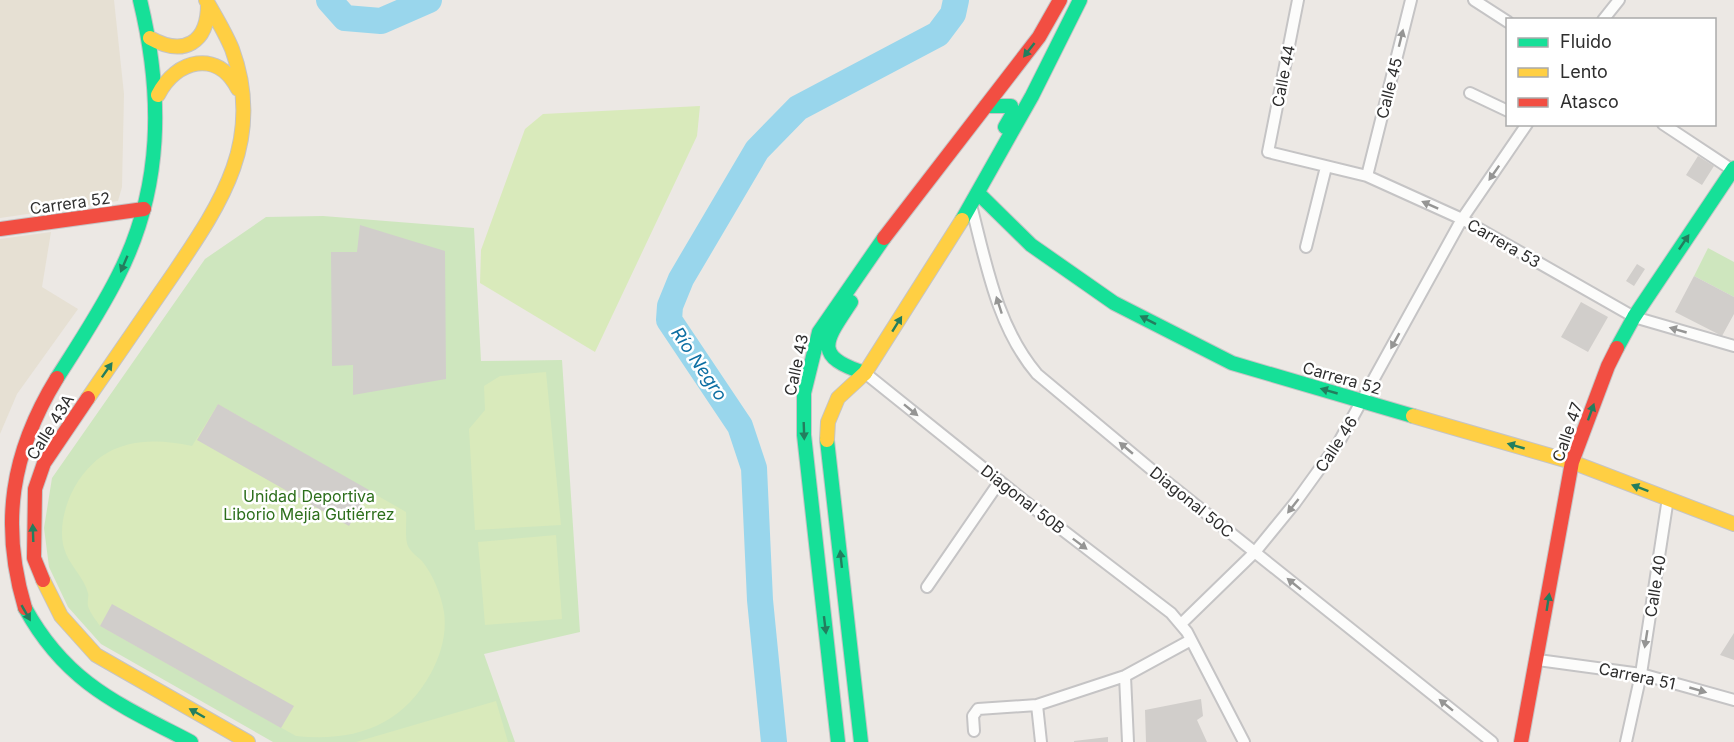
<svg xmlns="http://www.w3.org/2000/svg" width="1734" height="742" viewBox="0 0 1734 742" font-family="Inter,sans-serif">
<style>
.education{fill:#e6e0d3}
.green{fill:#cee6be}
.pitch{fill:#d9eabb}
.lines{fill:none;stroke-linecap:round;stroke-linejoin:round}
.river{stroke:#99d6ec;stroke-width:26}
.building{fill:#d1cecb}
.street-casing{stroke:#c5c4c5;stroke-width:14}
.fast-casing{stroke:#c5c4c5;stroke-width:16}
.slow-casing{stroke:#c5c4c5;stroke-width:16}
.jam-casing{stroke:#c5c4c5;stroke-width:16}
.street{stroke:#fcfcfb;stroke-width:10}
.fast{stroke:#16e098;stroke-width:14}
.slow{stroke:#ffcf43;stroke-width:14}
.jam{stroke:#f24e42;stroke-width:14}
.oneway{fill:#959594}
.oneway2{fill:#237e5e}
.labels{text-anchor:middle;stroke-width:5;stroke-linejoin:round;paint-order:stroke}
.street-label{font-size:16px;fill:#2e2e2e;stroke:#fff}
.park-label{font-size:16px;fill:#2c6e1b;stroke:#fff}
.water-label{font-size:18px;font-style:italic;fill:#0d6fa3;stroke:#fff}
</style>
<rect width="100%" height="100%" fill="#ece8e4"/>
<path class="education" d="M0,0H114L124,94L122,187L118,201L0,218Z
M51,232L42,287L78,309L17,394L0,434V239Z"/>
<path class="green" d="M323,216L474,228L481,361L562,360L580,632L484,654L515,742H273L101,644L68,607L49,567L44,528L52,478L205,259L266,217Z
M1708,248L1734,262V297L1694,276Z"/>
<path class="pitch" d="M700,106L697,136L595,352L480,283L481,250L525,129L543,114Z
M546,372L561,525L475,530L469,429L485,410L484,386L500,376Z
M218,404L406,512C407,521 404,540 409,548C412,553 418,557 422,561C433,575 441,594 444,612C447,634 441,654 431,673C402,726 355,742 296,736L100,626C96,620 90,613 88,606C87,602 89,597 88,593C84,577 68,564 64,548C59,530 64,510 71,494C97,442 140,435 192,446Z
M556,535L562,619L485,625L478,542Z
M496,701L508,742H356Z"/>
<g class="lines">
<path class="river" d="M329,0L345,18L381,21L429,0
M774,742L760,600L754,468L740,426L669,320L670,306L681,279L757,150L798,108L938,34L953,14L956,0"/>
</g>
<path class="building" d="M1698,156L1714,166L1702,185L1686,175Z
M360,225L445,251L446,379L353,395V365L332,366L331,252H357Z
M1637,264L1645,269L1634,286L1626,281Z
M1694,276L1734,297V314L1722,336L1675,312Z
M1581,302L1608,317L1588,352L1561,337Z
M218,404L369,490L349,526L197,440Z
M112,604L294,706L281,728L100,626Z
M1734,633V660L1720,655Z
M1201,699L1203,716L1197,720L1207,742H1146L1145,710Z
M1108,737V742H1074V741Z"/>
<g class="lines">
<defs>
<path id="street" d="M1298,0L1268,152L1367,176L1462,219L1634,317L1734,346
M1474,0L1508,22
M1603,20L1619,0
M1470,93L1508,111
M1663,124L1734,171
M1367,176L1411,0
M971,205C986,263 997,327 1037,374L1152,470L1492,742
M1306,247L1326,167
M865,373L1022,499L1171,613L1187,632L1244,742
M927,587L1000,481
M1181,624L1255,552L1295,503L1339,442L1462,219L1527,124
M1538,660L1641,674L1734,700
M1125,676L1128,742
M1037,705L1041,742
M974,731L973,716L978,709L1037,705L1125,676L1191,640
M1626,742L1641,674L1668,498"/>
<path id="fast" d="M986,106H1011L1012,115L1005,127
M978,193L1031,245L1114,303L1232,363L1413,416
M962,220L1032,96L1080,0
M851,302C826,340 811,356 865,373
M1617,348L1634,317L1734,168
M57,378C78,345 100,312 118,276C163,188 163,95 140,0
M827,440L861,742
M25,608C66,683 118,704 191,742
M838,742L804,435V393L819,332L884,238"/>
<path id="slow" d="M150,38C184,57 208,43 208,4
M158,95C176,59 218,49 238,89
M88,398C117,356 145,315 174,273C222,202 265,138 232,49C225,32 215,16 206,0
M1413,416L1572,462L1734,524
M827,440L828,422L838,398L865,373L962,220
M43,580L61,616L96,655L248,742"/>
<path id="jam" d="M0,229L144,209
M884,238L1039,37L1060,0
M43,580L34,558L35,489L44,463L88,398
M25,608C0,524 11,453 57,378
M1521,742L1572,462L1608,366L1617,348"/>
</defs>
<use href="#street" class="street-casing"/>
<use href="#fast" class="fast-casing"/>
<use href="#slow" class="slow-casing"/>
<use href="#jam" class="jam-casing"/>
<use href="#street" class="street"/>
<use href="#fast" class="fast"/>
<use href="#slow" class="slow"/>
<use href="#jam" class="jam"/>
</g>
<defs><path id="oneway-solid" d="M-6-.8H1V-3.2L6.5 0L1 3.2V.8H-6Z" transform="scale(1.5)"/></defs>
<g class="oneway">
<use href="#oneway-solid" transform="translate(1401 38) rotate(-76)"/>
<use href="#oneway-solid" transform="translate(1494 173) rotate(125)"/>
<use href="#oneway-solid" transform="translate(1430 205) rotate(-156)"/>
<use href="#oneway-solid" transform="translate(999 305) rotate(-108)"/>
<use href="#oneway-solid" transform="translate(1678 330) rotate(-164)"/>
<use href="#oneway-solid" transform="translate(1395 341) rotate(119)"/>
<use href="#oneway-solid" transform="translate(911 410) rotate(39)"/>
<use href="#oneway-solid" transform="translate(1126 448) rotate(-140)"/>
<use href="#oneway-solid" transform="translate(1293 506) rotate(128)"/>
<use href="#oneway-solid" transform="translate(1080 544) rotate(37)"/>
<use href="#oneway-solid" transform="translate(1294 584) rotate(-141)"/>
<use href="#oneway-solid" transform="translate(1646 639) rotate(99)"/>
<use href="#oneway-solid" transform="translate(1698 690) rotate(16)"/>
<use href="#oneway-solid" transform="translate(1446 705) rotate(-141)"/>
</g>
<g class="oneway2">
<use href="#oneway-solid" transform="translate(1029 50) rotate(128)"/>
<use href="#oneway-solid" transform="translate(1684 242) rotate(-56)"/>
<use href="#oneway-solid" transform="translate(124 264) rotate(113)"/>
<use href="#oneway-solid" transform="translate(1148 320) rotate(-153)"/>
<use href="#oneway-solid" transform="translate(897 324) rotate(-58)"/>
<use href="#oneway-solid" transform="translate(107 370) rotate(-55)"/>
<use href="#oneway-solid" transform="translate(1329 391) rotate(-164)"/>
<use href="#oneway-solid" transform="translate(1591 412) rotate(-70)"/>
<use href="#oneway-solid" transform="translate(804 431) rotate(88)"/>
<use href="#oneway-solid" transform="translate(1516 446) rotate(-164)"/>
<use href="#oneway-solid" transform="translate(1640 488) rotate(-159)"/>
<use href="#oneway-solid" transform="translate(33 533) rotate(-92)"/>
<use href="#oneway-solid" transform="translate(841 559) rotate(-96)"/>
<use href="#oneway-solid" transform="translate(1548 602) rotate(-81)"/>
<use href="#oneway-solid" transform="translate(26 613) rotate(60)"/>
<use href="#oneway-solid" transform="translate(825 625) rotate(83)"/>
<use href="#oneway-solid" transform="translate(197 713) rotate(-150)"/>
</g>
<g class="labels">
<g class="street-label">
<text transform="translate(1283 76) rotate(-79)" y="6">Calle 44</text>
<text transform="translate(1389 88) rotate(-76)" y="6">Calle 45</text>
<text transform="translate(70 203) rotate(-8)" y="6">Carrera 52</text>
<text transform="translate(1504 243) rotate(30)" y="6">Carrera 53</text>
<text transform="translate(796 365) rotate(-78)" y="6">Calle 43</text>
<text transform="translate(1342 378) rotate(16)" y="6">Carrera 52</text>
<text transform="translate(50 427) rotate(-58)" y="6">Calle 43A</text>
<text transform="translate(1567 432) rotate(-71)" y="6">Calle 47</text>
<text transform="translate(1336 444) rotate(-57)" y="6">Calle 46</text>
<text transform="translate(1023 499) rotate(38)" y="6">Diagonal 50B</text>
<text transform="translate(1192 502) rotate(39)" y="6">Diagonal 50C</text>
<text transform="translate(1655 586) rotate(-81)" y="6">Calle 40</text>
<text transform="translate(1637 676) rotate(12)" y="6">Carrera 51</text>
</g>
<g class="park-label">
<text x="309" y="502">Unidad Deportiva<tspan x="309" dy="18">Liborio Mejía Gutiérrez</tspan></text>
</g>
<g class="water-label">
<text transform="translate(699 364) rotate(56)" y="6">Río Negro</text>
</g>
</g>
<rect x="1506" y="18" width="210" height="108" fill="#ffffff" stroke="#ababab" stroke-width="1.5"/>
<rect x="1518" y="38" width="30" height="9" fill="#16e098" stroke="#ababab" stroke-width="1.5"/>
<text x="1560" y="48" font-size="18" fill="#2e2e2e">Fluido</text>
<rect x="1518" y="68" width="30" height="9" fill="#ffcf43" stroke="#ababab" stroke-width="1.5"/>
<text x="1560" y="78" font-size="18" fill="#2e2e2e">Lento</text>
<rect x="1518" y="98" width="30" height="9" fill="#f24e42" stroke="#ababab" stroke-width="1.5"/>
<text x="1560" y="108" font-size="18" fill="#2e2e2e">Atasco</text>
</svg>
